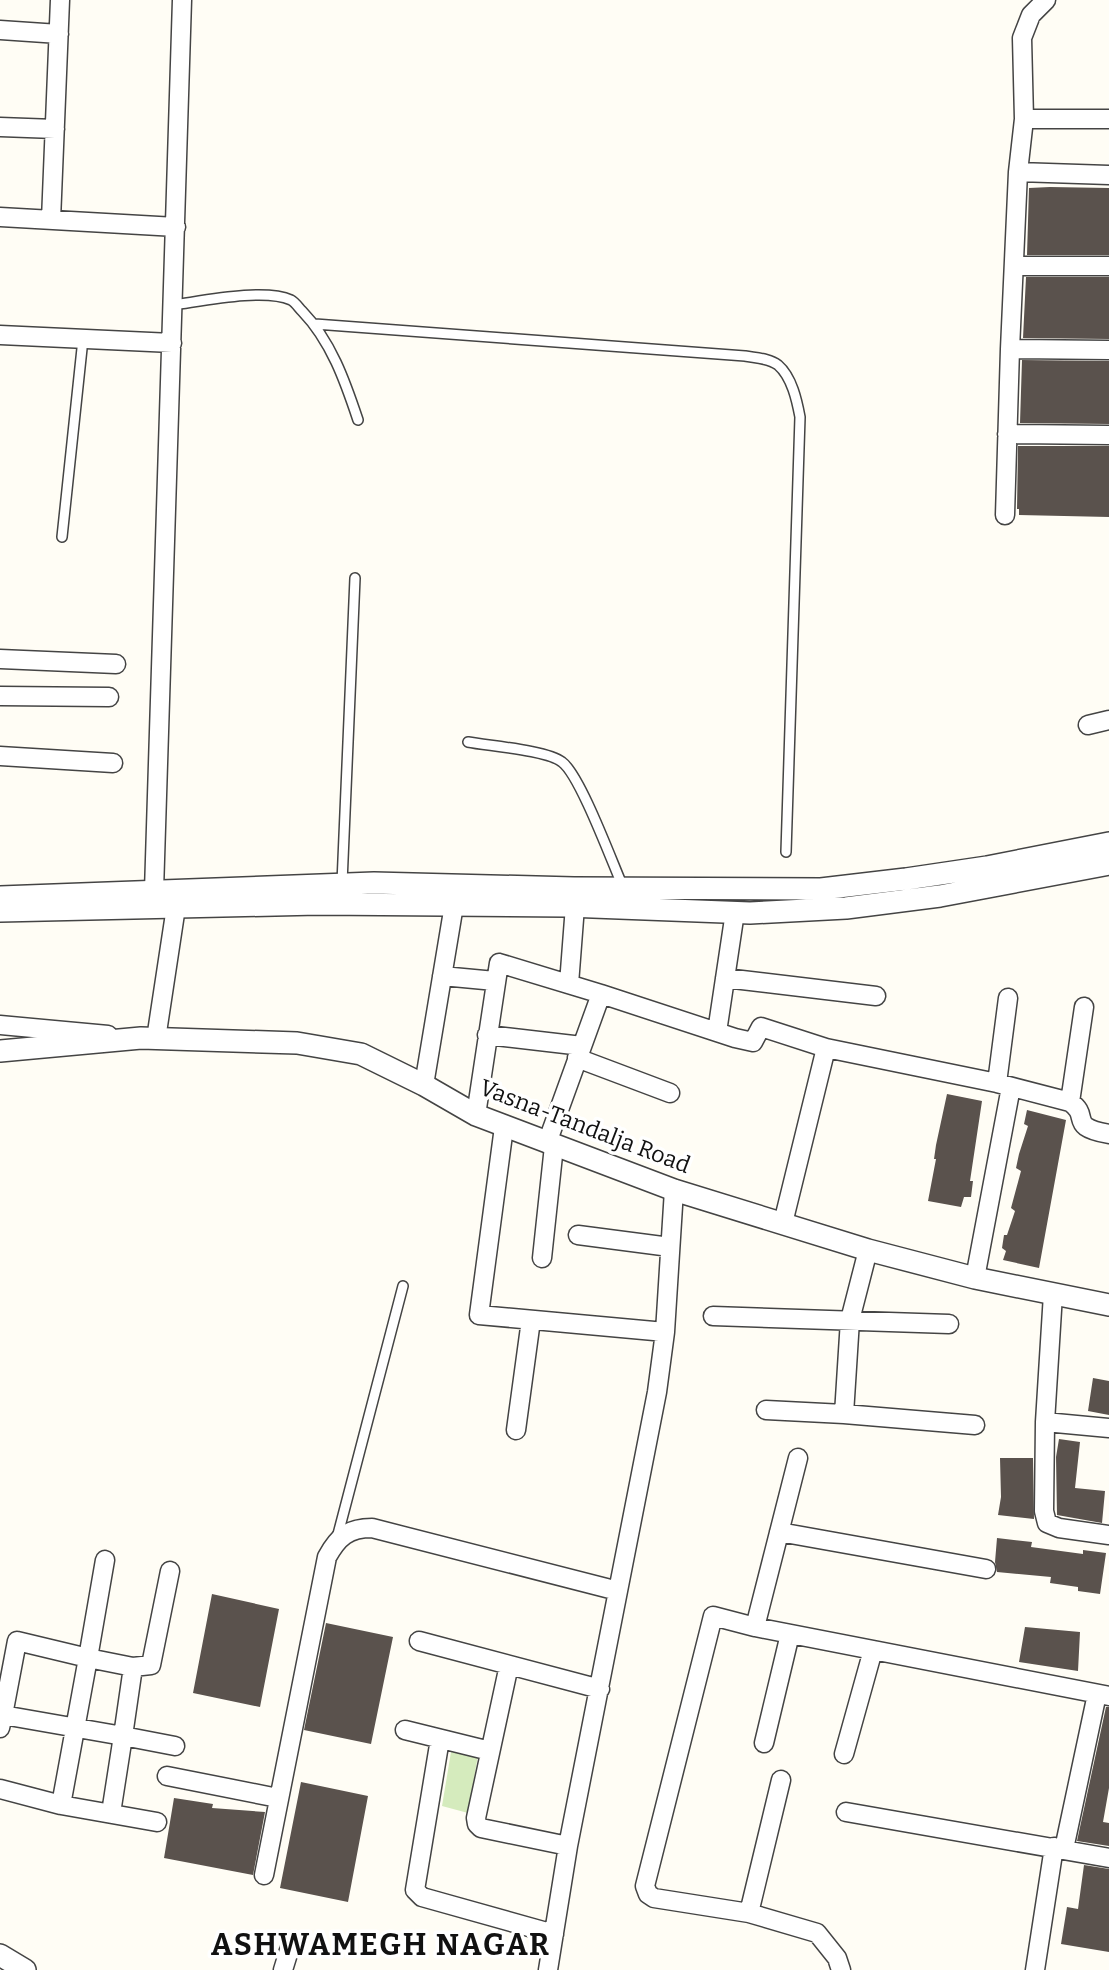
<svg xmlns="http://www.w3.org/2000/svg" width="1109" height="1970" viewBox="0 0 1109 1970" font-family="Bitter,serif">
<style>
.green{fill:#d5ebbd}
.building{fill:#5a524d}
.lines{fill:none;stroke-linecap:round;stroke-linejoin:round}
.service-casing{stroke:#444;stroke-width:12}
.minor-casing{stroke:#444;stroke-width:21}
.tertiary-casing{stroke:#444;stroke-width:24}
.service{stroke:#fff;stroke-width:9}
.minor{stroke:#fff;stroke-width:18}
.tertiary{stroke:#fff;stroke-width:21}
.labels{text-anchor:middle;stroke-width:7;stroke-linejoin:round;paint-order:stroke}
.street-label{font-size:23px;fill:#111;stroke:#fff}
.district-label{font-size:30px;font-weight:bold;letter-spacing:2px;fill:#111;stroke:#fff}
</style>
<rect width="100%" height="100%" fill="#fffdf5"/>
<path class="green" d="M451,1752L478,1755L468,1813L442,1806Z"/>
<path class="building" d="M1050,187L1109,188V255H1027L1029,188Z
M1026,277H1109V339L1023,338Z
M1022,360L1109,361V424L1020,423Z
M1018,446H1109V517L1019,515V509H1017Z
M947,1094L982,1101L970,1181H973L971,1197H964L961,1207L928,1201L936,1159H934L936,1145Z
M1027,1110L1066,1120L1039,1268L1003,1260L1006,1251L1002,1248L1004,1235H1007L1015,1211L1011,1208L1021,1171L1016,1168L1019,1154L1028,1126L1024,1124Z
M1093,1378L1109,1381V1415L1088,1411Z
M1059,1439L1080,1442L1075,1488L1105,1491L1102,1523L1057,1515L1056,1457Z
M1000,1458H1033L1034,1519L998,1515L1001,1497Z
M997,1538L1032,1542L1031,1547L1083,1554V1550L1106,1553L1100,1594L1078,1591V1587L1050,1583L1051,1577L997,1572L995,1562Z
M212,1594L279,1609L260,1707L193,1693Z
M326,1623L393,1637L371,1744L304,1730Z
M1025,1627L1080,1632L1078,1671L1019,1662Z
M1106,1707H1109V1788L1103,1822L1109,1823V1846L1077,1841Z
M301,1782L368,1796L348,1902L280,1888Z
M174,1798L213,1804L212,1808L265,1812L253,1875L164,1858Z
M1084,1865L1109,1869V1952L1061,1944L1067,1907L1078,1909Z"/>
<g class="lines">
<defs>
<path id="service" d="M174,305C203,301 264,288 291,300C295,302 299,308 302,311C331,341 345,381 358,420
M315,324L745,356C755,358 769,358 778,365C792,377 797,401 800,417L786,852
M62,537L83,339
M468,742C489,746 547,750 562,762C580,775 612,862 623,887
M342,883L355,578
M337,1538L403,1286"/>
<path id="minor" d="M0,30L59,34
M1024,119H1109
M0,127L55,129
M1018,172L1109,175
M0,217L176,227
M51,220L60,0
M1014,266H1109
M0,335L172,343
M1010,349L1109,350
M1007,434L1109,435
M1005,515L1010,349L1018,172L1024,119L1022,38L1031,15L1046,0
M0,659L116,664
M0,696L109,697
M1088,725L1109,720
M0,756L113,763
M154,891L182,0
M442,976L495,981
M725,978L876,996
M569,984L575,906
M0,1025L108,1035
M717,1032L735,912
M487,1035L582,1046
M156,1039L176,907
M577,1058L670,1093
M997,1083L1008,998
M424,1085L454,905
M1070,1102L1084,1007
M476,1115L499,963L601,994
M504,1127L479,1315L665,1332
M547,1143L601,994L735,1038L753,1042L761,1027L826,1048L997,1083L1070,1102C1092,1117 1066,1126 1109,1134
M783,1223L826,1048
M578,1235L670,1247
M542,1258L554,1146
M975,1278L1011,1087
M1053,1294L1045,1422L1044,1511L1047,1523L1059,1528L1109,1535
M713,1316L949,1324
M766,1410L844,1414L850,1320L868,1250
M844,1414L975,1425
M1045,1422L1109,1428
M516,1430L531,1320
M779,1532L986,1569
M755,1627L798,1458
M419,1641L600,1689
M509,1665L476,1818L477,1824L481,1828L568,1846
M3,1715L17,1641L88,1658L105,1560
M0,1728L3,1715L123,1736L133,1667L151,1665L170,1571
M405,1730L490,1751
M440,1739L415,1890L422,1897L554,1934
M764,1743L790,1634
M844,1754L873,1650
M167,1776L278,1798
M0,1789L61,1805L157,1822
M61,1805L88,1658L133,1667
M846,1812L1109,1858
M111,1813L123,1736L175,1746
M1064,1849L1097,1694
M264,1875L327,1557C338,1537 348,1528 372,1528L618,1591
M749,1913L781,1780
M283,1970L291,1944
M548,1970L568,1846L657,1392L665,1332L674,1190
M841,1970L837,1958L817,1933L749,1913L654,1898L648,1894L645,1886L713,1616L755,1627L1109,1696
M1035,1970L1054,1847"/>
<path id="tertiary" d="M0,897L374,883L574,888L821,889L906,879L987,867L1109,843
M0,911L318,904L567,906L750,913L846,908L940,896L1109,864
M0,1051L141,1038L297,1043L361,1054L424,1085L476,1115L674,1190L868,1250L975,1278L1109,1305
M0,1955L25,1970"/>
</defs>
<use href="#service" class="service-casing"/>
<use href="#minor" class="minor-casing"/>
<use href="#tertiary" class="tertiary-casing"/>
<use href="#service" class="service"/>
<use href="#minor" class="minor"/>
<use href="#tertiary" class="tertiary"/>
</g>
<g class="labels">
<g class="street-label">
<text transform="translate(585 1126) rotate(21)" y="8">Vasna-Tandalja Road</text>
</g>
<g class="district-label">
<text x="381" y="1955">ASHWAMEGH NAGAR</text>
</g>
</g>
</svg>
